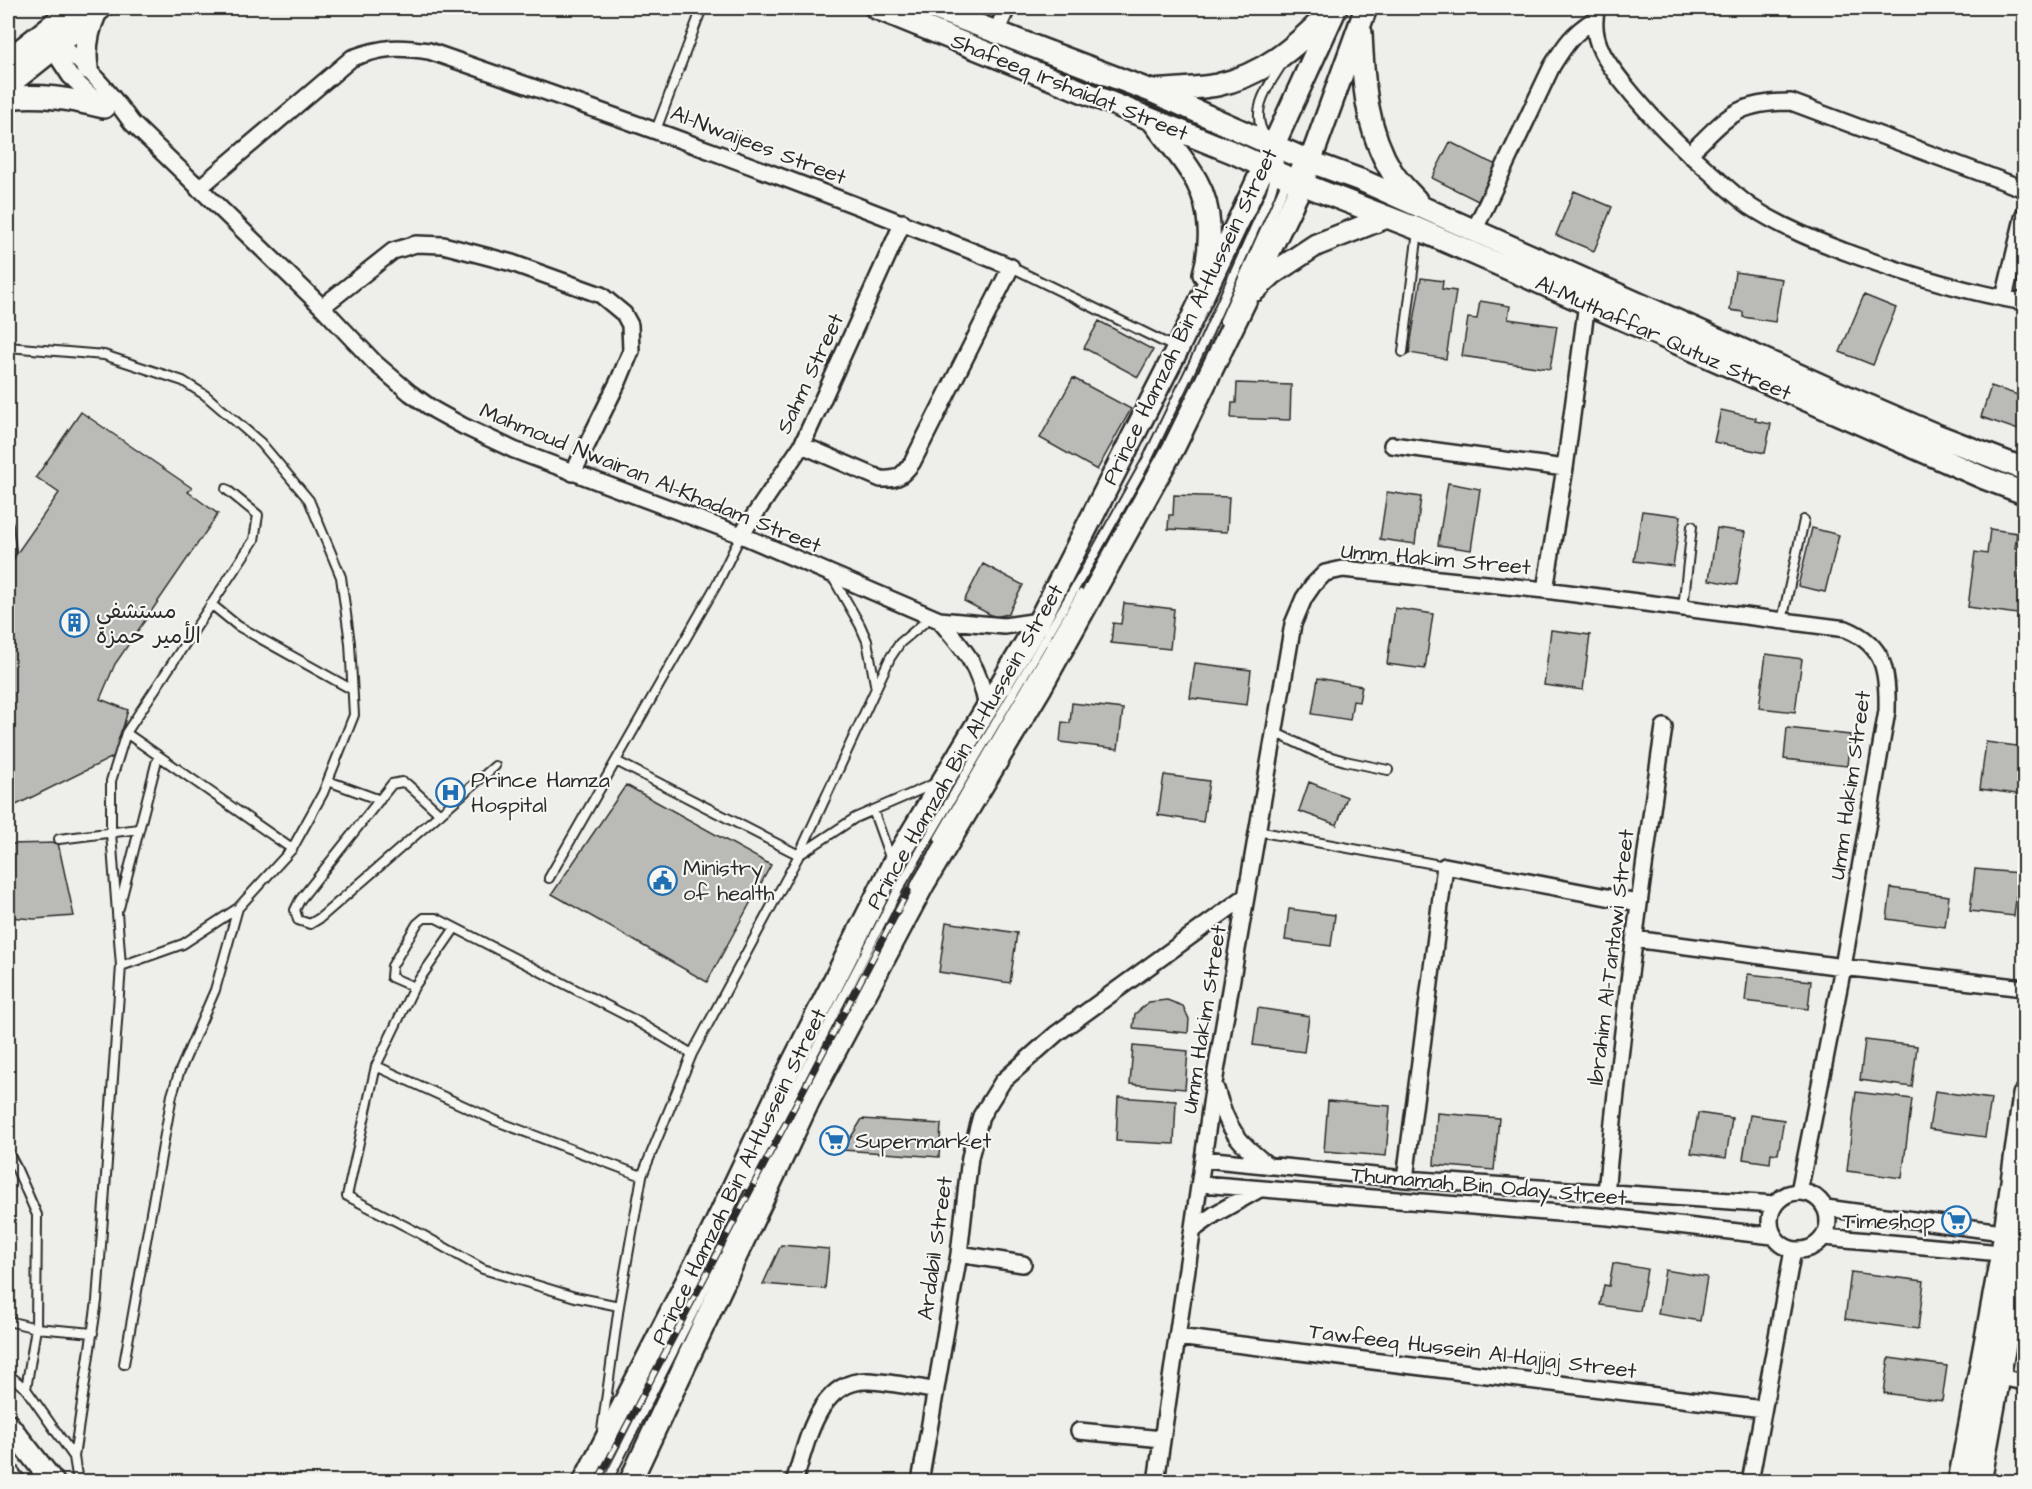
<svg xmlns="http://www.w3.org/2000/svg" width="2032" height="1489" viewBox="0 0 2032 1489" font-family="'Architects Daughter','Playpen Sans Arabic',sans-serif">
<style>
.building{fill:#babab7;stroke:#2b2b2b;stroke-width:1.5}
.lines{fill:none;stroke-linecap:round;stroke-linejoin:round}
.lane-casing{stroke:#2b2b2b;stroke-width:12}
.street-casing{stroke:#2b2b2b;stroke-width:20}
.secondary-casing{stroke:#2b2b2b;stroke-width:26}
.lane{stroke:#f6f6f2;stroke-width:8}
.street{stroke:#f6f6f2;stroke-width:15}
.secondary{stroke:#f6f6f2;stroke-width:21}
.rail-casing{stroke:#2b2b2b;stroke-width:7}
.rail{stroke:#f6f6f2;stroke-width:4.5;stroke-dasharray:14;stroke-linecap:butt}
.labels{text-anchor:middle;stroke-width:4.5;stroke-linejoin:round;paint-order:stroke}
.street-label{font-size:22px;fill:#2b2b2b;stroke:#f6f6f2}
.poi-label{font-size:22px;fill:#2b2b2b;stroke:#f6f6f2;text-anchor:start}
</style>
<rect width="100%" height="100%" fill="#eeeeea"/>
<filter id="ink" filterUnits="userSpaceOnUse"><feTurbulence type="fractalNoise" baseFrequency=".0167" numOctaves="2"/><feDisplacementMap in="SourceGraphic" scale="12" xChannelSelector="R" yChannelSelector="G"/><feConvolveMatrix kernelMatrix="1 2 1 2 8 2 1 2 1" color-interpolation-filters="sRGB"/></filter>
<g filter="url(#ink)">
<path class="building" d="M1450,142L1496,165L1478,201L1432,178Z
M1574,191L1612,207L1594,251L1556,235Z
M1735,272L1782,279L1775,322L1743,317V312L1730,310Z
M1421,278L1443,281L1442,289L1456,291L1446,359L1409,353Z
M1864,295L1896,308L1873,365L1840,352Z
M1480,301L1510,306L1508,319L1557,326L1550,369L1462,356L1468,318L1477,319Z
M1099,321L1153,350L1138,377L1084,348Z
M1073,378L1131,409L1097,470L1040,438Z
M1237,383L1291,385L1290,420L1231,418L1232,403H1236Z
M1991,386L2024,397V432L1981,417Z
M1721,410L1756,418L1755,421L1771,424L1765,453L1714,442Z
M81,412L192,488L188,492L218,514L115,664L100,699L128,710L115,756L8,809V566L59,493L36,477Z
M1448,483L1480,489L1471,550L1438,545Z
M1387,492L1421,497L1415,544L1380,539Z
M1174,495L1229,497L1227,532L1168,529L1169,515H1173Z
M1642,511L1681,516L1673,566L1634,561Z
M1717,528L1745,532L1737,585L1709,580Z
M1812,528L1839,535L1825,592L1798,586Z
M1990,529L2017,533L2015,548L2023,549L2018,584H2024V615L1968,607L1975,552L1987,554Z
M983,564L1023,585L1008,614L995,617L964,601Z
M1124,603L1174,609L1170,649L1111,643L1113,623L1121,624Z
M1395,608L1433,614L1425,669L1387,664Z
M1551,630L1590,635L1583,690L1544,685Z
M1766,654L1802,659L1795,712L1759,708Z
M1195,663L1251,670L1247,705L1190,698Z
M1318,678L1362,686L1359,702L1353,701L1350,720L1312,714Z
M1072,703L1123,709L1118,749L1060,742L1062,722L1070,723Z
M1787,728L1850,735L1847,766L1784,759Z
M1986,742L2024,747V795L1980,789Z
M1164,775L1209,781L1203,822L1158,815Z
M1309,782L1347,797L1337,825L1299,811Z
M626,785L771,865L707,982L552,894Z
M58,843L74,916L34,919L8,917V844Z
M1975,869L2019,873L2014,916L1970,911Z
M1891,888L1949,896L1945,927L1887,919Z
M1289,909L1335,915L1331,946L1285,940Z
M946,922L1017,933L1010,983L939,972Z
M1748,974L1811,981L1808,1009L1745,1001Z
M1167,1000L1183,1006L1189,1019L1188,1033L1133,1028L1135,1014L1149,1002Z
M1258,1008L1309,1016L1304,1052L1253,1045Z
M1865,1040L1917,1046L1912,1087L1860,1080Z
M1133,1046L1188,1051L1185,1089L1130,1084Z
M1935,1091L1991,1099L1985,1137L1929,1129Z
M1856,1092L1912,1099L1902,1178L1847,1171Z
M1118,1097L1176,1101L1174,1144L1116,1141Z
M1328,1101L1390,1106L1386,1156L1324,1151Z
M1437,1113L1499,1118L1494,1170L1434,1165Z
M1698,1113L1732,1118L1726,1158L1691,1153Z
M1750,1115L1784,1120L1778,1154L1771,1153L1770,1163L1743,1159Z
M862,1119L941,1124L939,1157L843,1150Z
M781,1245L829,1249L825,1289L763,1284Z
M1613,1263L1647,1269L1640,1311L1600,1305L1604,1285L1609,1286Z
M1665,1270L1707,1277L1700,1321L1658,1314Z
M1851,1272L1924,1281L1918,1329L1845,1319Z
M1889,1358L1947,1366L1942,1401L1884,1393Z"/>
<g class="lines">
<defs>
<path id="lane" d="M656,130L702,8
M1266,137C1248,112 1268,86 1282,64
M1011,267L1176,348
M1224,321L1288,178L1296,166L1305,163
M8,347L104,355L183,381L205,395L261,443L309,500L341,577L350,643L354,715L323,793L292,849L238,908L183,944L121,966
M1403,352L1418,231
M8,525L11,552L8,560
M832,576L860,625L867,641L876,689
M211,604L238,626L351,689
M1683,608L1692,526
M1782,621L1804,520
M1274,732L1318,753L1345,761L1388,770
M126,733L292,849
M616,761L799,855L890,658L900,643L931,617
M328,781L380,800
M873,810L891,860
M440,814L407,784L402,782L392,784L300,900L295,910L298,920L310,924L320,918L495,766
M1257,831L1445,866
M939,838L1081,594
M59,839L139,829
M549,878L718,582L741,535
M119,908L158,756
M455,928L414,987L376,1066L347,1196L419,1233L483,1269L575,1297L619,1306
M414,987L391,977L392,966L417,924L424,918H436L633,1019L692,1054
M857,987L885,934
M376,1066L499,1122L642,1176
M8,1152L15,1165L37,1215L36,1328L26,1389
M746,1185L899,888L1086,569L1147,460L1203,344L1270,194L1279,165L1277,151
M8,1266V1299
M8,1321L36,1328L93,1333
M124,1364L172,1095L179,1073L215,990L238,908
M8,1374L26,1389L74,1457L78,1482
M602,1430L619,1306L642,1176L692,1054L799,855L855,818L936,783
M74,1457L97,1301L121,966L111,833V781L126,733L254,540L258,515L226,489
M597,1482L705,1269
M607,1482L764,1172"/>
<path id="street" d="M1597,8C1587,43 1612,69 1633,95C1657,124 1685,151 1713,175C1725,186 1738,198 1751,207C1783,228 1819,242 1854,255C1909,275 1967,292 2024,302
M996,32L1007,8
M53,39C84,62 109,91 132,123L322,307L375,363L410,393L434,410L463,426L514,450L741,535L939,620L1004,626L1039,621
M47,41L70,76L101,105
M1689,154C1727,118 1734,102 1791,102L2024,189
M198,189L352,58C383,47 397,46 429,51C625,119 819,188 1011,267L912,463C902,476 898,480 881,479L802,445
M1474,231L1552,66C1565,45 1573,33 1594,20
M2004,298L2024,214
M322,307L393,251L416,244L443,245L512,263L601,295L624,314L630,325L631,351L619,380L573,473
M1392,445L1565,468
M741,535L802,445L903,222
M1545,590L1565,468L1587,303
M939,620C966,651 979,666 987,707
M1634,939L1843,967L2024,988
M1216,1089C1227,1128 1237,1142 1269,1166
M1204,1159L1405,1179L1775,1204
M1405,1179L1445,866L1638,903
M1201,1184L1608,1217L1773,1236
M1770 1221a29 29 0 1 1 58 0a29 29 0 1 1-58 0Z
M1606,1194C1620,1037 1641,882 1664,727
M1826,1208L2024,1235
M1194,1229L1215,1214L1258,1190
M1824,1237L2012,1254
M959,1254L1023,1264
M1177,1337L1763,1409
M2000,1377L2024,1382
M1079,1431L1162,1439
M794,1482C807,1444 817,1379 869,1381C890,1382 913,1387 934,1390
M920,1482L959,1254L970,1157L981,1116L1003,1081L1056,1034L1246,896
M1156,1482L1214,1083L1293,624L1304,598L1313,585L1325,573L1343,569L1545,590L1846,629C1885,645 1888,672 1887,711L1843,967L1799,1192
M1750,1482L1793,1250"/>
<path id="secondary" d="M876,8L1232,152L1302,184L1418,229L1984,478L2024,493
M933,8L1151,91L1311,162L1363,181L1832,390L1936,435L2024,469
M1361,33C1363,81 1366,130 1392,172C1398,182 1408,191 1416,200
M8,60L74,8
M87,68C84,48 87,32 95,14
M8,85L52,50L101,8
M1151,91C1173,89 1196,89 1217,85C1263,75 1294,48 1326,16
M8,98C41,94 71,99 104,107
M1153,121C1168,141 1185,160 1197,182C1212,209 1212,246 1204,274
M1255,290L1272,274L1316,245L1387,217
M8,1425L53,1482
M8,1474L14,1482
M584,1482L711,1234L785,1078L893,864L1039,621L1178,348L1254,188L1336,8
M630,1482L810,1098L924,883L1041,687L1174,447L1302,184L1366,8
M1959,1482L2002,1253L2024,1095
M1980,1482L2024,1240"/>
</defs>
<use href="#lane" class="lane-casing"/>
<use href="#street" class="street-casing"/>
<use href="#secondary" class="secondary-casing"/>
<use href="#lane" class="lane"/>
<use href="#street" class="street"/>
<use href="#secondary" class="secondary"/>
<defs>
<path id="rail" d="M597,1482L908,891"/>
</defs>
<use href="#rail" class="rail-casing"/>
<use href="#rail" class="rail"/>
</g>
</g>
<defs>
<symbol id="building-ring" viewBox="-11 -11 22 22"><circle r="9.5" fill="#f6f6f2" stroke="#1f6fb2" stroke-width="1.5"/><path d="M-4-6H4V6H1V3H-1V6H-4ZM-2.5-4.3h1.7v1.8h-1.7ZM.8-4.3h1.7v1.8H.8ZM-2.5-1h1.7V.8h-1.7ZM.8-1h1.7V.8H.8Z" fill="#1f6fb2"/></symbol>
<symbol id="hospital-ring" viewBox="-11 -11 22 22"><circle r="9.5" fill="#f6f6f2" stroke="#1f6fb2" stroke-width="1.5"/><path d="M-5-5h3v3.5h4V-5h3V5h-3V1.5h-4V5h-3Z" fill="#1f6fb2"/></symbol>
<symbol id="civic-ring" viewBox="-11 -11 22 22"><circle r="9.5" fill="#f6f6f2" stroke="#1f6fb2" stroke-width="1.5"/><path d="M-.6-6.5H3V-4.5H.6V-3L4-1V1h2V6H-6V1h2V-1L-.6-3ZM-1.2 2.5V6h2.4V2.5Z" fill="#1f6fb2"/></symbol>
<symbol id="supermarket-ring" viewBox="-11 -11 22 22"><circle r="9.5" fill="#f6f6f2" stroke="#1f6fb2" stroke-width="1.5"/><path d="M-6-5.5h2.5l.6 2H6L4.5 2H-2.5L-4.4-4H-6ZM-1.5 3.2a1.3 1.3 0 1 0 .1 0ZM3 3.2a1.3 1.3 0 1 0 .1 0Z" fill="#1f6fb2"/></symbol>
</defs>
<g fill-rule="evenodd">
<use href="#building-ring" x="58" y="606" width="33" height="33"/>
<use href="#hospital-ring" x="434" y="776" width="33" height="33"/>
<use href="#civic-ring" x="646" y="864" width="33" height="33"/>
<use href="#supermarket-ring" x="818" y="1124" width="33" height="33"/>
<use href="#supermarket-ring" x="1940" y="1204" width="33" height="33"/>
</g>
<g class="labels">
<g class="street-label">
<text transform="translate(1070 86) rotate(22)" y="8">Shafeeq Irshaidat Street</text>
<text transform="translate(759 144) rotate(21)" y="8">Al-Nwaijees Street</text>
<text transform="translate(1189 316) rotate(-64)" y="8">Prince Hamzah Bin Al-Hussein Street</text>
<text transform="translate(1664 337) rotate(24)" y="8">Al-Muthaffar Qutuz Street</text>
<text transform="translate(809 373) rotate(-65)" y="8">Sahm Street</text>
<text transform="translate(651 477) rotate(22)" y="8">Mahmoud Nwairan Al-Khadam Street</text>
<text transform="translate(1436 558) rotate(5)" y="8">Umm Hakim Street</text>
<text transform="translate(964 746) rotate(-60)" y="8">Prince Hamzah Bin Al-Hussein Street</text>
<text transform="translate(1849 785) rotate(-82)" y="8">Umm Hakim Street</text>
<text transform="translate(1610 957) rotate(-83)" y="8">Ibrahim Al-Tantawi Street</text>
<text transform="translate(1203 1019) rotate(-81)" y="8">Umm Hakim Street</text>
<text transform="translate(738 1176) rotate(-64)" y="8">Prince Hamzah Bin Al-Hussein Street</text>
<text transform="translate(1489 1185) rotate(5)" y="8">Thumamah Bin Oday Street</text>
<text transform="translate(934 1248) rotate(-82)" y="8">Ardabil Street</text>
<text transform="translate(1473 1350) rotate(7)" y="8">Tawfeeq Hussein Al-Hajjaj Street</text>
</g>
<g class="poi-label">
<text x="96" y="618">مستشفى<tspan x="96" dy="25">الأمير حمزة</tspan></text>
<text x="471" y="787">Prince Hamza<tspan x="471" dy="25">Hospital</tspan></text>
<text x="683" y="875">Ministry<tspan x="683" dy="25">of health</tspan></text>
<text x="855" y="1148">Supermarket</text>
<text x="1935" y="1228" text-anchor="end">Timeshop</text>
</g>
</g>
<rect width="2032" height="1489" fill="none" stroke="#f6f6f2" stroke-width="30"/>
<rect x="15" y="15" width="2002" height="1459" fill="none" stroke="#2b2b2b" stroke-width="2" filter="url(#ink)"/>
</svg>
